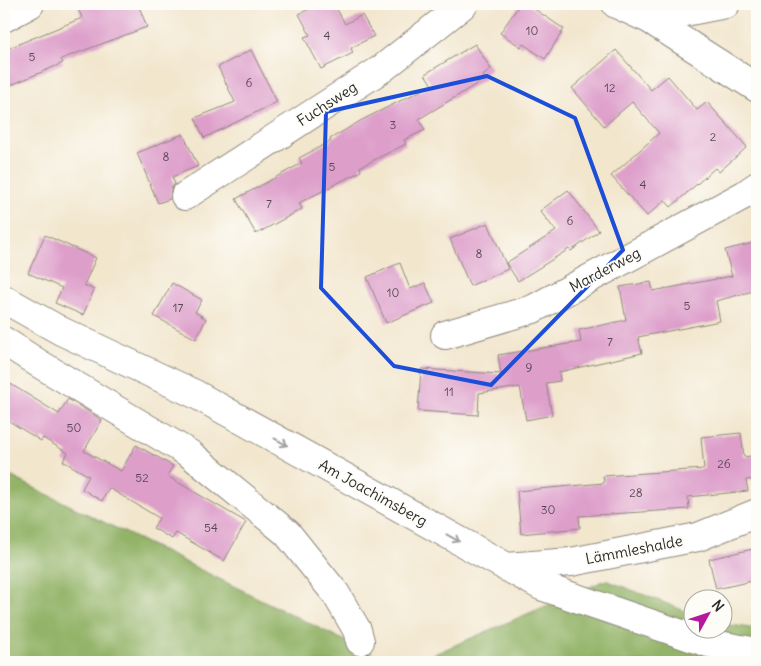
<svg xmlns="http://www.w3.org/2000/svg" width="761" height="666" viewBox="0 0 761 666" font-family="Delius,sans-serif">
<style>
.forest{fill:#93b367;stroke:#5f6f49}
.building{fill:#dd9eca}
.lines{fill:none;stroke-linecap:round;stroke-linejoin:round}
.minor-casing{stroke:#8e887c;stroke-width:30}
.minor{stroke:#fff;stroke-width:28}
.oneway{stroke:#a0a0a0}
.marked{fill:none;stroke:#1d4ed8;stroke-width:4;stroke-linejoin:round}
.labels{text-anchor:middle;stroke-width:4;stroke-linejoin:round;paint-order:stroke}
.number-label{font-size:12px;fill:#584853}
.street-label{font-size:15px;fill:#2b2b2b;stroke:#fdfcf7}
</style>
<rect width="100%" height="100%" fill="#fdfcf7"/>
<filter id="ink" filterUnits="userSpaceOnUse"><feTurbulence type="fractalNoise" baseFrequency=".02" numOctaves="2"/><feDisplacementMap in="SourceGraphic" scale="10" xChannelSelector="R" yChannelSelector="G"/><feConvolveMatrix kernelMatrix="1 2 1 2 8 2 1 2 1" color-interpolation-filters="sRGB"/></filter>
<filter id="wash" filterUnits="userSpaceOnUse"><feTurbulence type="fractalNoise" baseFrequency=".0096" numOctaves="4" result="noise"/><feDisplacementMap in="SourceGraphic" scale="20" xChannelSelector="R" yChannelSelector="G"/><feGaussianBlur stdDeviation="1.12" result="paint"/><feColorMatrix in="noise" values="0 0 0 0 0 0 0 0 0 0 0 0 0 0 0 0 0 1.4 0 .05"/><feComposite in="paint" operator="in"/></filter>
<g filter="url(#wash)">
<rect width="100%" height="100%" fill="#f2e6cd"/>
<path class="forest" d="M4,473L388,662H4Z
M606,580L693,614L694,628H724V624L757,629V662H416Z"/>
<g id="blocks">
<path class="building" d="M90,4H138L147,27L61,59L63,63L4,88V50L82,18L78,8Z
M319,4H334L345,24L362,15L374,36L351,48L353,53L321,69L304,37L310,35L299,14Z
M520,4H527L564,29L545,59L523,44L521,47L500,33Z
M475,44L491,69L483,76L485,79L419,119L425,130L404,140L406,144L360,167L361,171L299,203L302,209L256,234L236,199L302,163L299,158L331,141L330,139L362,120L432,85L425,74Z
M251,50L277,102L204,138L195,118L235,102L218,67Z
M616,50L651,90L668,76L697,110L707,102L747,147L719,172L715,168L671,207L665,200L647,216L611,176L659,133L632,102L604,126L572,88Z
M183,134L198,166L172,177L175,184L171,189L170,199L158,203L137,153Z
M568,190L599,231L571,251L569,249L518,281L506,263L556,231L540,211Z
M488,223L508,269L470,286L450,239Z
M45,235L96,258L84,285L94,290L83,315L55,303L62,288L28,273Z
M757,242V290L716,301L720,321L638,337L642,353L559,372L560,381L546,383L552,415L526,420L520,387L479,393L478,415L418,411L421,369L501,374L498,355L581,342L579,330L626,320L620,287L651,282L653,291L732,276L725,250Z
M400,263L410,289L425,283L434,303L386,323L367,277Z
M172,283L202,300L195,312L206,319L196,339L154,316Z
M4,380L59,414L68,399L102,420L84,451L121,471L136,445L173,466L167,476L246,522L224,561L176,533L172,539L153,528L159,518L109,488L102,501L82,489L89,476L63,461L68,453L43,438L41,441L4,418Z
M741,433L744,457L757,455V479L746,480L748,491L688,497L689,509L579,516L580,528L521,534L517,491L604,483L603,476L704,469L701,437Z
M757,548V580L716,589L709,559Z"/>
</g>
</g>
<g filter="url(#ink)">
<use href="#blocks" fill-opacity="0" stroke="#8e887c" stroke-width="1"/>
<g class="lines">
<defs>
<path id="minor" d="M616,4L649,19L757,88
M4,18L30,4
M649,19L726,4
M185,196L383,68L464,4
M4,299L61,331L195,394L541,586L708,643L757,652
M445,335L533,309L744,195L757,186
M4,341L38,363L190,454L287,533L336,594L357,630L360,641
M506,567L571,562L698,537L757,513"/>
</defs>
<use href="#minor" class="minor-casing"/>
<use href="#minor" class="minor"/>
</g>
<defs><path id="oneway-shaft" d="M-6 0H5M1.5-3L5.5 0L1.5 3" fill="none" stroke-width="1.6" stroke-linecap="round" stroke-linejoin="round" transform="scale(1.25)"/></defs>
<g class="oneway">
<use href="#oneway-shaft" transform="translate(281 442) rotate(29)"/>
<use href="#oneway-shaft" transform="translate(453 538) rotate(29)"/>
</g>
</g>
<path class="marked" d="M487,76L575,118L623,250L491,385L394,366L321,288L326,112Z"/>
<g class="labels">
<g class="number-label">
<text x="532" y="35">10</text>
<text x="327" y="40">4</text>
<text x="32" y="61">5</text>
<text x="249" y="87">6</text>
<text x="610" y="92">12</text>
<text x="393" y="129">3</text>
<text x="713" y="141">2</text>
<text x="166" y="161">8</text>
<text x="332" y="171">5</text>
<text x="643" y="189">4</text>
<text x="269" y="208">7</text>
<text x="570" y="225">6</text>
<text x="479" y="258">8</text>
<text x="393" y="297">10</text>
<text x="687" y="310">5</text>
<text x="178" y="312">17</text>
<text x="610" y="346">7</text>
<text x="529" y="372">9</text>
<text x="449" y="396">11</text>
<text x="74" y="432">50</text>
<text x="724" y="468">26</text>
<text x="142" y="482">52</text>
<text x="636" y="497">28</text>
<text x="548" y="514">30</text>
<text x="211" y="532">54</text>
</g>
<g class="street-label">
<text transform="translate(327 104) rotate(-33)" y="5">Fuchsweg</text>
<text transform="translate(605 270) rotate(-28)" y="5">Marderweg</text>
<text transform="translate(373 493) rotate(29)" y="5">Am Joachimsberg</text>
<text transform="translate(634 550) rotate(-11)" y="5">Lämmleshalde</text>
</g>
</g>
<rect width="761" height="666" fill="none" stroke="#fdfcf7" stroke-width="20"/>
<g transform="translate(708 614) rotate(50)"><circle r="24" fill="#fdfcf7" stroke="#a9a8a5"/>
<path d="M0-4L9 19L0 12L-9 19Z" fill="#b5179e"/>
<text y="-8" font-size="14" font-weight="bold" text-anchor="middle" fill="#2b2b2b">N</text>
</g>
</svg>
